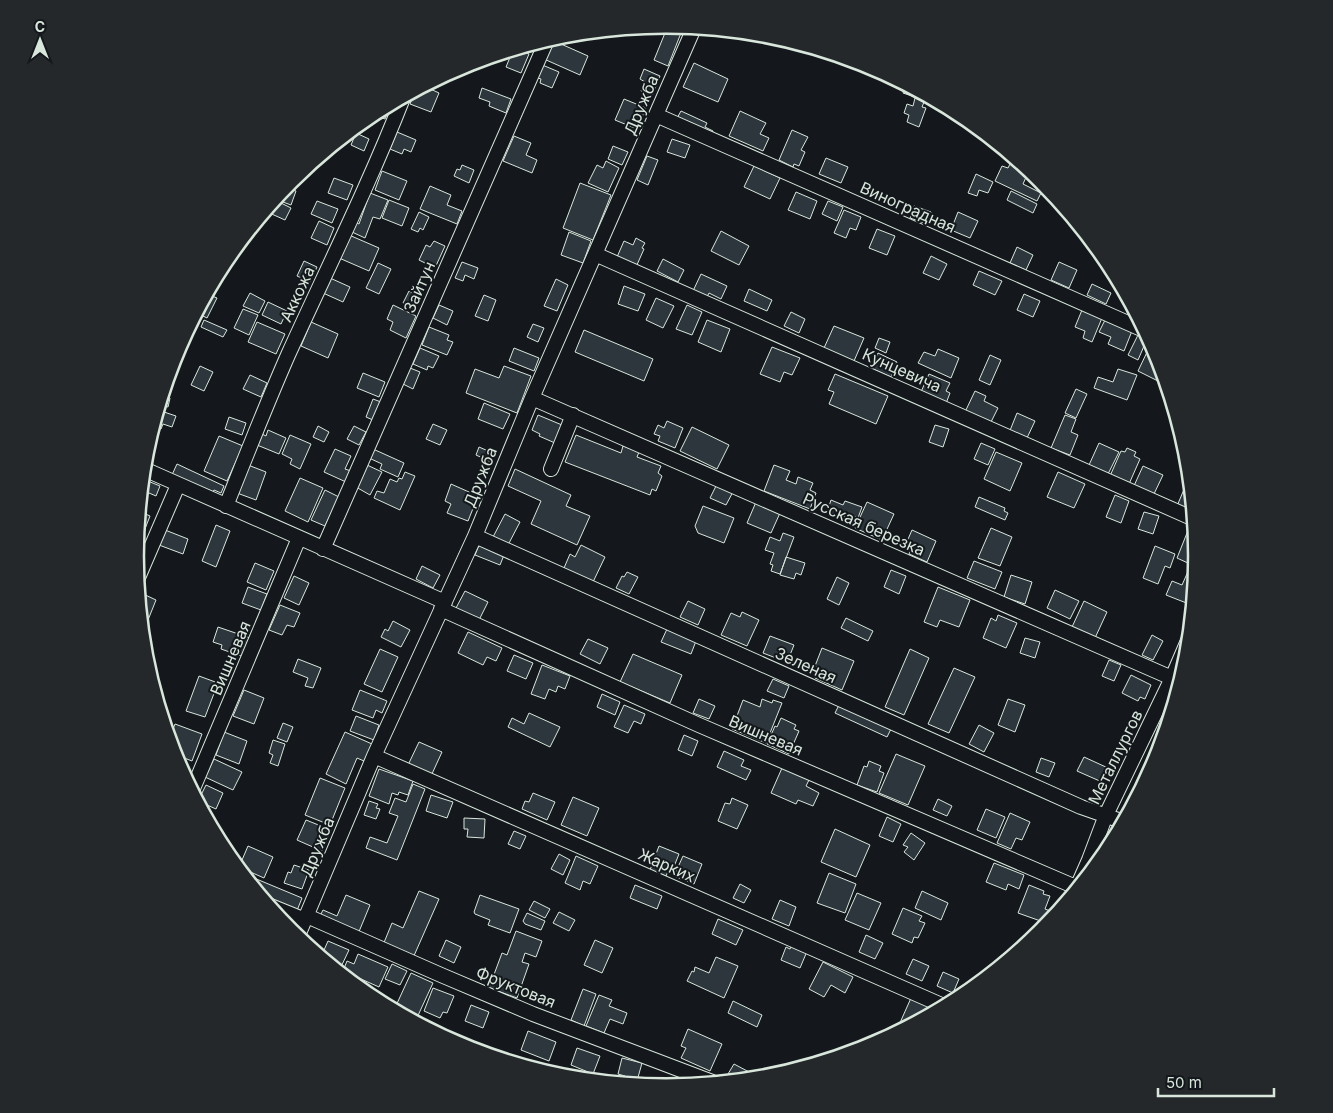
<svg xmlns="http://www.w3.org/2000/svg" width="1333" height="1113" viewBox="0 0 1333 1113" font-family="Inter,sans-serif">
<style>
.building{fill:#2c363c;stroke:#d8e6dc}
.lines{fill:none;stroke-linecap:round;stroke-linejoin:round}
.minor-casing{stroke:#d8e6dc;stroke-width:16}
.minor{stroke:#14181c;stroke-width:14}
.labels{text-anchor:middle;stroke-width:4;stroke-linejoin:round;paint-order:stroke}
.street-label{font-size:16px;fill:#d8e6dc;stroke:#14181c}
.rim{fill:none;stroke:#d8e6dc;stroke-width:2.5}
</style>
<rect width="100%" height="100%" fill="#14181c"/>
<path class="building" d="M667,28L681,33L668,66L654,60Z
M778,38L802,45V46L794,43L792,49L776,43Z
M552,40L588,56L580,75L544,59Z
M517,49L529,54L521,73L506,67L513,50Z
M831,54L848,59L847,61Z
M694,63L728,79L718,102L683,87Z
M540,64L559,72L552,88L540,83L541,79L535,77Z
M875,68L894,78L893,80L874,71Z
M644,69L660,76L652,96L641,91L645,82L640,79Z
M906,85L931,98L930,102L903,93Z
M424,86L439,93L431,112L410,104L415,91Z
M482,88L511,99L506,113L489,106L490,102L479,98Z
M915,98L924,102L922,107L926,108L919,127L907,122L909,115L904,113L907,104L913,106Z
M624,99L646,108L637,129L615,120Z
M391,104L385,119L372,114Z
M942,104L962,115L967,119L966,122L950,116L953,110L941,106Z
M681,111L707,123L705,127L713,131L711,137L676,120Z
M740,111L766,123L760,134L769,138L763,151L729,136Z
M792,130L808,137L801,150L805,152L799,166L794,164L793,167L779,160Z
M397,132L416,140L411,152L404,149L402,154L390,149Z
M356,133L369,139L364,151L351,145Z
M514,136L531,143L526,155L537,160L532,173L503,161Z
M672,139L690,145L685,158L667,152Z
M613,146L628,152L622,165L608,159Z
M647,156L658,160L648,185L637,180Z
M826,158L848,167L841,183L819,174Z
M1013,158L1024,166L1021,172L1027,175L1023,184L1041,193L1037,201L995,181L1002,166L1008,168Z
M606,161L619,168L608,192L588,183L597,165L603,168Z
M462,165L474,170L469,183L454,176L457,169L460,170Z
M754,166L780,178L770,199L744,187Z
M382,171L407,181L399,200L375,190Z
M976,174L993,182L988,193L979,190L977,196L968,193Z
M334,178L353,185L347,200L328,193Z
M580,183L611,195L593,240L563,228Z
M430,186L451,195L447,205L462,211L457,224L420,209Z
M285,187L296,191L291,205L275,199Z
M1011,191L1037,204L1033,213L1007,200Z
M796,192L817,201L810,219L788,210Z
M370,193L388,200L380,219L373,217L365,238L352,232L355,222L359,224Z
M275,200L291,208L285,220L265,211Z
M389,200L409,208L402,226L382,218Z
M317,201L338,209L332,223L311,214Z
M828,201L843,207L837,221L822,214Z
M914,206L931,212L927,224L910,218Z
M844,210L861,217L856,230L850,228L846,238L834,233Z
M419,212L429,217L423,230L420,228L418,232L411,229Z
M958,212L978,221L970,238L951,230Z
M319,221L334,228L327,245L311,238Z
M877,229L895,236L887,255L869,248Z
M721,231L749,246L739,265L711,251Z
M569,232L591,241L583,263L561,255Z
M349,235L379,248L369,271L339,258Z
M636,238L645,243L642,248L644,249L636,267L617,257L624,241L633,245Z
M434,241L445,246L435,268L419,260L426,245L430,247Z
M1017,247L1033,255L1026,270L1010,263Z
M931,256L947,264L939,280L923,273Z
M663,259L684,270L678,282L657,271Z
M304,261L317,267L310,282L297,276Z
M462,262L478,268L474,279L465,275L463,281L455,278Z
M1059,262L1077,270L1069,288L1051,280Z
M378,263L391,269L379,294L366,288Z
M979,271L1002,281L995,295L973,285Z
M701,274L727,286L721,299L709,293L707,297L693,291Z
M330,278L350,287L343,302L323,293Z
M556,279L568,285L557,311L544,306Z
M1092,284L1111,293L1106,304L1087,295Z
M624,286L645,294L638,311L618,304Z
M749,289L772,300L767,311L744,301Z
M409,291L421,297L414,310L403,303Z
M250,293L265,301L259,313L243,306Z
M207,294L217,298L207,318L197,313Z
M1024,294L1040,301L1033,317L1017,310Z
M484,295L496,300L488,321L475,316Z
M656,298L674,306L663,328L646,320Z
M268,302L287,311L281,324L262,315Z
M393,305L416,316L406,338L390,330L393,322L387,319Z
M439,305L453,311L447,325L433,318Z
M687,305L702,312L692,335L676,329Z
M243,309L258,315L249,335L234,328Z
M1082,310L1102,318L1092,342L1083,338L1085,331L1075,327Z
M791,312L805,319L799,333L784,326Z
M204,320L227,330L223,337L201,327Z
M707,320L730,329L721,352L698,342Z
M1105,320L1132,331L1124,351L1108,344L1111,337L1099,332Z
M257,322L285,334L276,354L248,342Z
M311,322L338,334L328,358L301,346Z
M192,323L197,325L190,339L184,336Z
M533,324L544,328L538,342L527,337Z
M834,326L864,338L854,361L824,348Z
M429,327L449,335L447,340L453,342L447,355L422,345Z
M584,330L653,359L644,381L575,352Z
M1138,335L1147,339L1138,360L1128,355Z
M879,338L890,342L886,353L875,348Z
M772,347L800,358L792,375L784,372L780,382L760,374Z
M420,348L439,356L433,368L428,366L427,370L413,364Z
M514,348L539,358L534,371L509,361Z
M1149,348L1156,351L1163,370L1158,381L1138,371Z
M938,349L959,358L951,378L918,363L924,352L935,356Z
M878,353L897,362L891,377L871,368Z
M990,355L1001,360L990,385L979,380Z
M200,366L213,372L204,391L191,385Z
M504,366L531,376L517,413L466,393L475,369L499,378Z
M410,368L420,372L413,389L403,384Z
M1118,369L1137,375L1127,400L1094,388L1098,377L1113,382Z
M363,373L385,382L379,397L357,388Z
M835,374L888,396L876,424L829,404L834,392L828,390Z
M929,374L950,383L946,391L950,393L945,406L920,394Z
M250,375L267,383L261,397L243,389Z
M1076,389L1087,394L1076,418L1065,413Z
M975,391L986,396L984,401L998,408L990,424L965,412Z
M163,395L170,398L168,407L160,405Z
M373,399L381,402L373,420L366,417Z
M484,403L510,414L503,429L478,419Z
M158,410L176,416L172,427L163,424L161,429L153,427Z
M1017,413L1035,421L1026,440L1009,433Z
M538,415L562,425L555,443L539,436L540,434L532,430Z
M1065,415L1076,419L1071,432L1078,435L1070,455L1051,448Z
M229,417L246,423L242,435L225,429Z
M667,421L683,428L675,448L658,441L660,436L654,434L658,425L664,428Z
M433,424L447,430L440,445L426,439Z
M935,425L949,429L943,447L929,442Z
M318,426L329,432L324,442L313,437Z
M354,426L366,432L359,445L347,439Z
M692,427L729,445L717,469L680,451Z
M268,430L286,438L279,454L257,445L262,434L266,436Z
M290,435L311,444L300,469L290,464L292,459L282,454Z
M576,435L621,453L623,446L639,452L637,457L661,466L658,473L662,476L656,491L652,489L650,495L565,462Z
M219,436L243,446L227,481L204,471Z
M981,443L995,449L988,465L974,459Z
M1099,443L1119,452L1108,474L1089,465Z
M479,447L495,454L491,462L476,455Z
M1127,448L1136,452L1134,456L1140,459L1129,484L1110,476L1121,451L1125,452Z
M335,449L351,456L345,469L351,471L346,482L324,472Z
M373,449L404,463L398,477L380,469L382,464L369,458Z
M996,452L1022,463L1010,491L984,479Z
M177,464L224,486L221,493L214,490L211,495L171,477Z
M248,465L266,472L256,500L237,493Z
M367,465L382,472L370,495L356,487Z
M774,465L790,471L786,480L796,484L798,477L813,483L810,490L816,493L810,509L764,491Z
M1143,466L1163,475L1153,496L1133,488Z
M515,469L571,495L566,506L590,516L577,545L531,524L541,501L508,486Z
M405,472L415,476L400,510L374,498L377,491L384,493L390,479L397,482L399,478L402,479Z
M1058,472L1085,484L1074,508L1047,497Z
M300,478L323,488L308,522L285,511Z
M143,479L160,486L156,496L142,490Z
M718,482L734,490L726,505L710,498Z
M451,484L478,496L468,521L447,513L451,504L445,501Z
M1185,487L1191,490L1193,510L1186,507L1185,510L1177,506Z
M325,490L339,497L325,526L311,520Z
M1115,495L1129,501L1121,523L1106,517Z
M979,497L1005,508L1004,511L1008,513L1005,520L975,507Z
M831,500L843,505L845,501L862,507L858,518L846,513L844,518L827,512Z
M756,502L780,513L771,533L747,523Z
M867,502L894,514L882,540L855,528Z
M703,506L734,518L724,543L698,533L695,526Z
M139,511L150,516L143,534L137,531Z
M1144,512L1159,516L1153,534L1138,529Z
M505,514L520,522L508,545L493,537Z
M216,525L230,531L216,567L202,561Z
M991,528L1012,537L1000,566L978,558Z
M1189,528L1195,531L1198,554L1195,553L1190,564L1177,558Z
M165,530L188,539L183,554L159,545Z
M912,530L936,541L927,562L909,554L911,549L905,546Z
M783,533L794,537L780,574L771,571L773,565L770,564L774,553L765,550L770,537L780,541Z
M479,545L504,555L500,565L475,555Z
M581,545L605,557L593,582L564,568L570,554L575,557Z
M1155,546L1175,554L1170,568L1165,566L1158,584L1143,578Z
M786,557L805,563L801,575L796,573L794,579L780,575Z
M974,561L1002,572L995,589L967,578Z
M255,563L274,571L266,590L247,582Z
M1197,564L1195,590L1189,604L1166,595L1172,581L1182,585L1190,567L1195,569Z
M422,566L440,575L433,588L416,579Z
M891,570L906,576L899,594L884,587Z
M627,572L638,577L629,594L616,588L622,576L624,577Z
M1011,575L1032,582L1025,604L1004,597Z
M294,576L309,583L299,605L284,598Z
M837,577L849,583L839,605L827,599Z
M248,587L267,594L261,610L242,603Z
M938,587L970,600L959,627L940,620L937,627L924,622Z
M1055,590L1079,601L1070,619L1047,608Z
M465,591L488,602L479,620L456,608Z
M139,592L156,600L148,620L141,617Z
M688,601L705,609L698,625L680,617Z
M1084,601L1107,612L1095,638L1072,627Z
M280,605L300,613L294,627L287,625L282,635L269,630Z
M742,612L759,620L747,646L721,635L731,613L740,617Z
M998,615L1017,623L1006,648L983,638L991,618L996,621Z
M846,618L873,631L868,641L841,628Z
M393,621L410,630L401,647L381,637L385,629L388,631Z
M218,627L250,638L244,657L221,649L222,645L213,642Z
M667,629L696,641L691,654L661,642Z
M468,632L502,648L496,661L487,657L483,665L458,653Z
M1152,635L1163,641L1153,660L1142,655Z
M770,636L794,645L788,660L777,656L776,658L763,653Z
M1025,638L1040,642L1035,658L1020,653Z
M588,639L608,648L600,664L580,654Z
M822,648L854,661L842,690L815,678L820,668L815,666Z
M380,649L398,657L382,692L364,684Z
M910,649L929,658L904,715L885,707Z
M633,654L682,675L670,703L620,682Z
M514,655L533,663L526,679L507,671Z
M298,659L321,668L313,688L305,686L308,678L293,672Z
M1109,660L1121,665L1114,681L1102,676Z
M542,665L570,676L565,689L558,686L556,692L549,689L545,699L531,694Z
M954,668L975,677L949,733L928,724Z
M1131,675L1151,685L1145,699L1140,697L1138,701L1122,693Z
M199,676L218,683L205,717L186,711Z
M773,679L789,686L784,698L767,691Z
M244,690L264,698L254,724L233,716Z
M360,690L387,701L382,713L376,710L373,718L352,710Z
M602,694L620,702L615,715L597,707Z
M699,699L715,706L709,719L693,713Z
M762,699L772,703L773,700L782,703L766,743L732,729L743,700L760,707Z
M1008,699L1025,705L1015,732L998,725Z
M1174,699L1176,700L1171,715L1167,713Z
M840,703L892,727L887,737L835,713Z
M624,705L645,714L641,724L634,721L628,733L614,727Z
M529,713L560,727L550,747L508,727L512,718L524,724Z
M356,716L379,725L374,740L350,731Z
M781,718L796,725L794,729L799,731L789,754L767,744L775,726L777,727Z
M283,723L293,727L287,742L277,738Z
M175,724L202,734L192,761L174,754L172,749L175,742L169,739Z
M979,725L994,733L984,752L969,744Z
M224,732L247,741L239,764L216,755Z
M345,732L372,744L364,761L357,758L346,784L326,774Z
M684,735L698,741L692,756L678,750Z
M273,740L285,744L278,766L270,763L273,755L269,753Z
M419,742L442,752L431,776L408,765Z
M724,751L744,760L741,766L751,770L746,780L717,767Z
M896,754L925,766L908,805L879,793Z
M1084,757L1108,768L1102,782L1077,771Z
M1041,758L1055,763L1049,777L1036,772Z
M214,759L242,772L233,790L205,777Z
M869,761L881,766L879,771L884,773L877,792L857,785L864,766L867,767Z
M782,768L809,780L806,786L819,793L813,806L798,800L796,804L771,793Z
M379,769L413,781L408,795L399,792L398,795L392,793L389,804L369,796Z
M320,778L345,788L330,825L305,815Z
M413,784L425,789L397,860L366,848L370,837L387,843L398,816L389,813L395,798L406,802Z
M206,785L223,793L216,809L198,801Z
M533,793L555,802L547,820L522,809L525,801L529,802Z
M431,795L453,802L447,818L426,811Z
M1133,795L1138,797L1127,817L1123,815Z
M573,797L599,808L587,836L561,825Z
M732,798L748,805L737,829L718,821L725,803L730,804Z
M938,799L952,806L947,816L933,810Z
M369,801L378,804L376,808L380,809L376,819L364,815Z
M986,809L1005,817L996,838L977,830Z
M1010,813L1030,822L1022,840L1016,838L1011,849L997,843Z
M887,817L901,824L893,842L879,836Z
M464,818L485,819L484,838L467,837L468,829H464Z
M306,820L331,830L322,851L297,840Z
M835,829L870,845L856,877L821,862Z
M514,831L526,836L520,849L508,844Z
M911,833L925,843L914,860L904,852L908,847L903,845Z
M248,846L273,857L264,878L239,867Z
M659,846L679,854L673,869L670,867L666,876L650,870Z
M559,854L570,860L563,875L551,869Z
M576,856L598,866L590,884L583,881L580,890L565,883Z
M683,856L702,864L694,884L674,876Z
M994,863L1024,875L1019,889L1008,884L1006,890L986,882Z
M294,865L309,870L302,889L284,883L288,872L291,873Z
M242,873L302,898L296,913L265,901Z
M829,873L856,884L845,913L817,903Z
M740,884L751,890L744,903L733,898Z
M635,885L662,896L657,909L630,898Z
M1029,885L1044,891L1043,894L1050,896L1045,909L1058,914L1049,924L1018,913Z
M419,891L439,899L413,958L383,945L392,923L403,928Z
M922,891L948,903L941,920L915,908Z
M857,893L881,903L869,930L845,920Z
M346,895L370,905L358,934L319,918L323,910L337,916Z
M480,895L519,909L510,933L488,925L490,920L475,914L474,912Z
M780,900L796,907L789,926L772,919Z
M534,901L550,909L545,918L529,910Z
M903,908L922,916L919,921L925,923L918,938L914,937L912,943L892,934Z
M559,912L575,920L569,931L553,923Z
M527,913L545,921L541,930L525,924L523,921Z
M718,919L743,930L736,945L712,934Z
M516,931L542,941L536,957L525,953L522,962L529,964L517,998L489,988L502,953L507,955Z
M866,935L883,943L875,959L859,952Z
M446,940L461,947L454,963L439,956Z
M595,940L613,948L602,973L584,965Z
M328,941L349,950L340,969L329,964L321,957Z
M793,943L808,949L800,968L781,960L786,947L790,949Z
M358,954L388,967L379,987L343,971L347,961L354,964Z
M716,957L738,966L724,998L687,981L692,971L694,972L695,967L709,973Z
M913,959L929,966L922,981L906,974Z
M823,962L853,977L845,993L831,985L824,997L809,989Z
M392,964L407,971L400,985L385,979Z
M943,972L959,979L953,993L937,986Z
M411,973L433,983L415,1022L394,1010Z
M433,988L454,996L447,1013L443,1012L440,1018L424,1011Z
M583,989L596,994L584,1026L571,1020Z
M599,995L612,1000L609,1006L627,1013L623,1024L610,1019L604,1033L586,1026Z
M911,998L940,1010L924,1019L921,1017L919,1021L895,1034Z
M733,1001L762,1015L757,1027L728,1013Z
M471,1005L489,1012L483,1028L465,1021Z
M688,1029L722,1044L710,1071L681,1058L686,1048L681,1046Z
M528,1031L556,1042L549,1061L521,1050Z
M577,1048L600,1056L593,1074L571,1065Z
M622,1058L642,1063L637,1081L633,1080L632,1085L623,1084L625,1076L618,1074Z
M734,1064L751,1073L747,1080L740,1081L728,1074Z
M662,1081L678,1087H660Z
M682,1082L693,1085L681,1087Z"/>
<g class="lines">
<defs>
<path id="minor" d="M656,115L1146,331
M595,254L1194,519
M532,398L1181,682
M144,469L445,602
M551,469L573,415
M226,506C246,456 266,405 288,355C327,269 369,185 403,98
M475,536L1081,807L1124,822
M323,549L547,40
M137,580L178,485
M441,609L699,725L1078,888
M374,756L946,1007
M192,791L299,538
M1074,894L1089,860L1106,815L1172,678L1190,636
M268,905L305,920
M307,916L441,975L533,1014L715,1083
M297,938L374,756L475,536L532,398L694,28"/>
</defs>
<use href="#minor" class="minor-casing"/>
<use href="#minor" class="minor"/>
</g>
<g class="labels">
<g class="street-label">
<text transform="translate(641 105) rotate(-67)" y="6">Дружба</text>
<text transform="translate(908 207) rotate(24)" y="6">Виноградная</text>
<text transform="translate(419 287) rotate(-66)" y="6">Зайтун</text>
<text transform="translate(297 294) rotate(-65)" y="6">Аккожа</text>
<text transform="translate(902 370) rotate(24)" y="6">Кунцевича</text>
<text transform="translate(480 477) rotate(-68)" y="6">Дружба</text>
<text transform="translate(864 524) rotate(24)" y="6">Русская березка</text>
<text transform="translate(230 658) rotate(-67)" y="6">Вишневая</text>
<text transform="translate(806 665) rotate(24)" y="6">Зеленая</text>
<text transform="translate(766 735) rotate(23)" y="6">Вишневая</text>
<text transform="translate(1115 757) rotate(-64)" y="6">Металлургов</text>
<text transform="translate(317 847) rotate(-67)" y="6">Дружба</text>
<text transform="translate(667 865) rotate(24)" y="6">Жарких</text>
<text transform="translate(516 987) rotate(22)" y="6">Фруктовая</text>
</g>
</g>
<path d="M0 0H1333V1113H0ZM144 556a522 522 0 1 1 1044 0a522 522 0 1 1-1044 0Z" fill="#24282b" fill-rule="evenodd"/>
<path class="rim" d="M144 556a522 522 0 1 1 1044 0a522 522 0 1 1-1044 0Z"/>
<g transform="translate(40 40)" stroke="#14181c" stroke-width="4" paint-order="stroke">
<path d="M0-4L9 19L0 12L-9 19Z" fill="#d8e6dc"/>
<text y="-8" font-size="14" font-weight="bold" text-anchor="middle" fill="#d8e6dc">С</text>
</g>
<path d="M1158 1088v8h116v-8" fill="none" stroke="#d8e6dc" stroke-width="2.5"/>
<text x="1166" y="1088" font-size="15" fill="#d8e6dc" stroke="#14181c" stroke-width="4" paint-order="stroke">50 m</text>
</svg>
